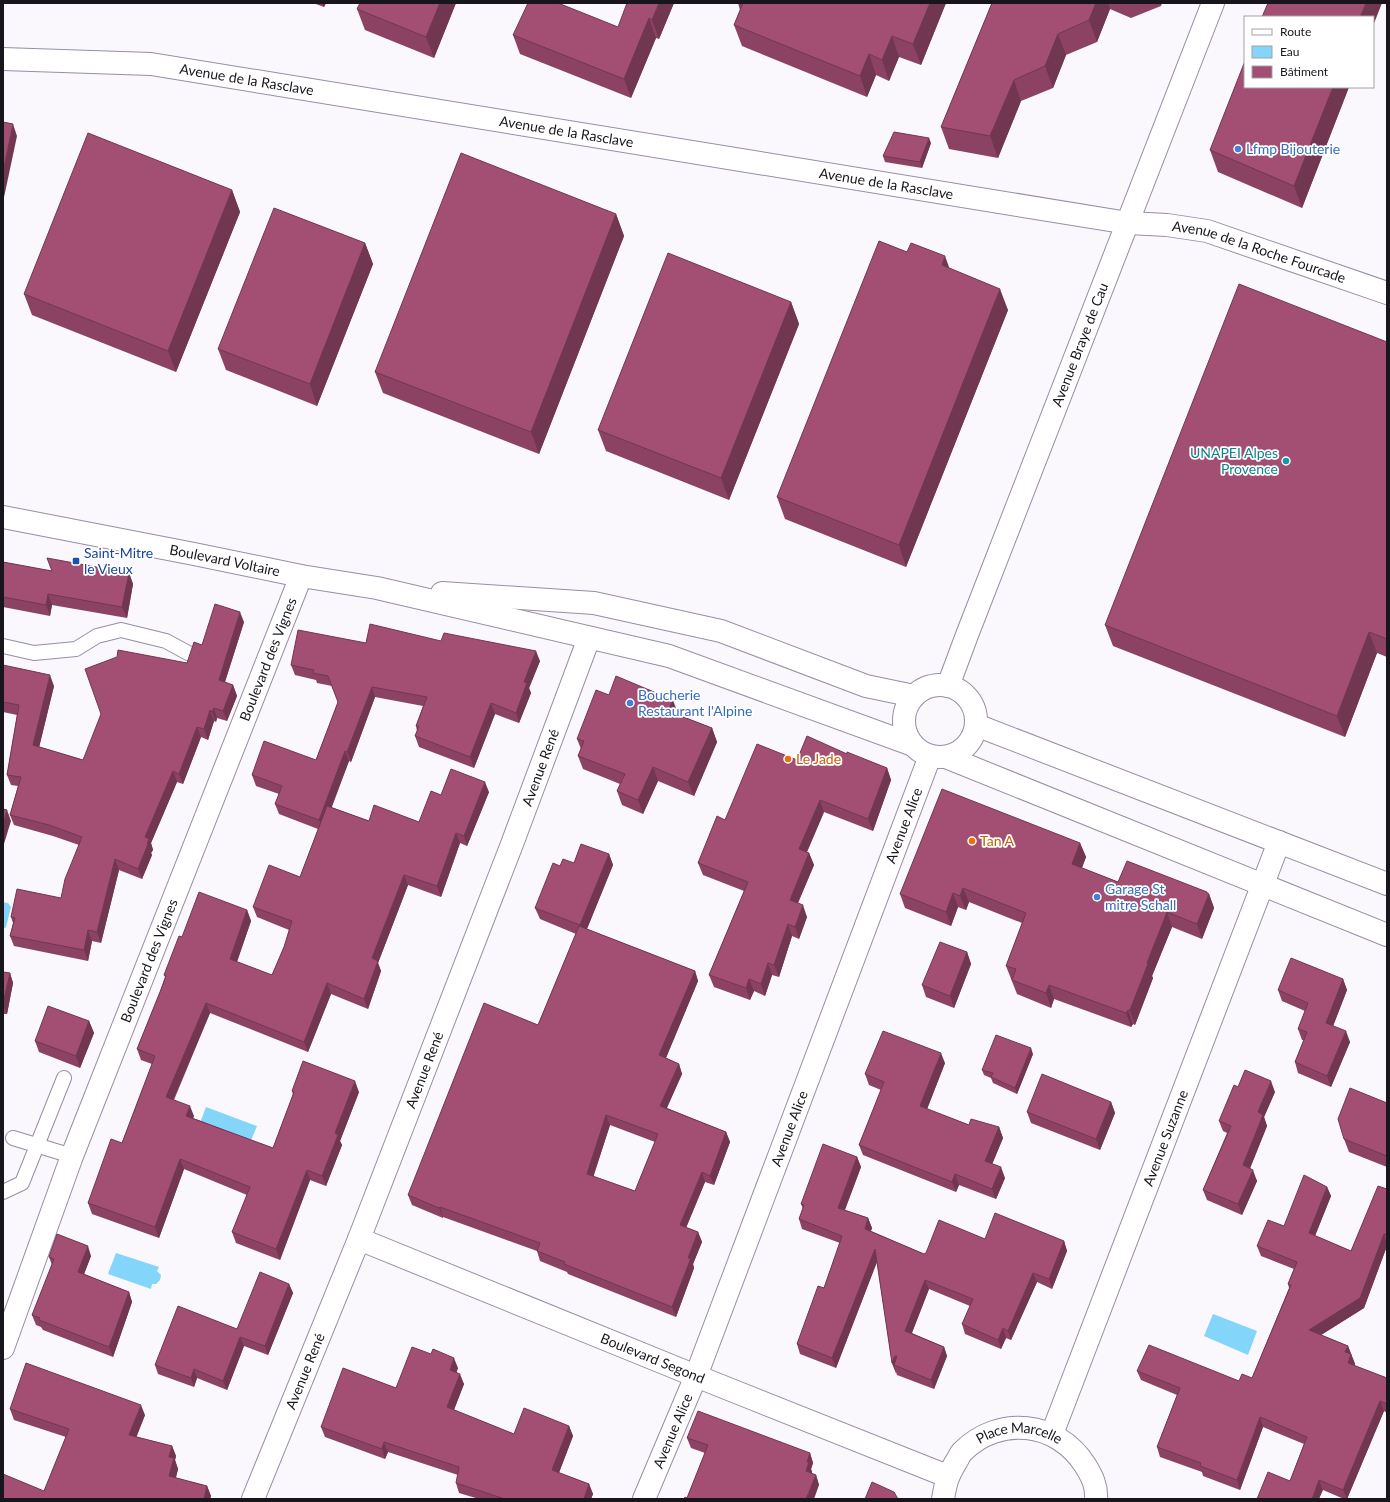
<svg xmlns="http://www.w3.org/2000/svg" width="1390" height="1502" viewBox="0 0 1390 1502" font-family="Lato,sans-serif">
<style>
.water{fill:#83d5fa}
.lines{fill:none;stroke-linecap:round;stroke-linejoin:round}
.lane-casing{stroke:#998da4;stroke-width:16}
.street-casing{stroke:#998da4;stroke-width:24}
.secondary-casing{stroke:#998da4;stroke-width:24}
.lane{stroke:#fff;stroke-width:14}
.street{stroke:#fff;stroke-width:22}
.secondary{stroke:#fff;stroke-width:22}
.wall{fill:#8c4363;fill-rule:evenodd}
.shaded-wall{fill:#723750}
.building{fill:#a34e73;stroke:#723750;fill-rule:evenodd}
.shop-dot{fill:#3f7fe0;stroke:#fff;stroke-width:1.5}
.culture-dot{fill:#0f9aa8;stroke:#fff;stroke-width:1.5}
.transit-dot{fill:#1a4fb4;stroke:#fff;stroke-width:1.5}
.food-dot{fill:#e8710a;stroke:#fff;stroke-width:1.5}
.labels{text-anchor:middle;stroke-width:3.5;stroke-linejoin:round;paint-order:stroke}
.street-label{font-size:14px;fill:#19151d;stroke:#fff}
.shop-label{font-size:14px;fill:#366cbe;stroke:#fff;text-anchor:start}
.culture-label{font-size:14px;fill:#0d838f;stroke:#fff;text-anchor:end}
.transit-label{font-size:14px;fill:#164399;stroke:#fff;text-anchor:start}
.food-label{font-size:14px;fill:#c56008;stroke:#fff;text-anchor:start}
</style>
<rect width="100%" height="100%" fill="#faf7fd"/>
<path class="water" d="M3,902L8,903L11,907L6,927L3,929Z
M206,1107L257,1126L250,1143L200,1123Z
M116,1253L159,1267L157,1271L161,1275L160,1280L156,1284H152L151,1289L108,1274Z
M1213,1314L1257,1331L1248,1355L1204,1336Z"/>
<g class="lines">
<defs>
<path id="lane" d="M3,646L34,653L76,649L97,636L121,630L166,641L188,653
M13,1138L72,1156
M3,1192L22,1183L64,1078"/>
<g id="street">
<path id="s1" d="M3,59L151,64L1128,223L1167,225L1207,231L1387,293"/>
<path id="s2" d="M948,686L967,635L1213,3"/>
<path id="s3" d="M359,1239L696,1376L947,1476"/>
<path id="s4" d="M3,1348L72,1156L301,576"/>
<path id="s5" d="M1052,1434L1279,842"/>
<path id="s6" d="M253,1499L359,1239L512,844L589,638"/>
<path id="s7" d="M644,1499L696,1376L930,756"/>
<path id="s8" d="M943,1499C946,1482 947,1477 956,1462C958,1459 960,1454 962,1452C999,1415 1057,1421 1085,1465C1092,1476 1097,1486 1096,1499"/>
</g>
<g id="secondary">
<path id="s9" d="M3,517L194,554L301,576L377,588L669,656L913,745"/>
<path d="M442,593L594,603L721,631L866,686L914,696"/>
<circle cx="940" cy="721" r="36"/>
<path d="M976,725L1387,884"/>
<path d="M946,757L1387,935"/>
</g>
</defs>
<use href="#lane" class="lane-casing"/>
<use href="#street" class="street-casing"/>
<use href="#secondary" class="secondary-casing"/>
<use href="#lane" class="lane"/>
<use href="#street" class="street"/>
<use href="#secondary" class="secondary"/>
</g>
<path class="wall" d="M313,3H326L324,7Z
M456,3L434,58L365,30L357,9Z
M674,3L659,39L656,38L631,98L520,54L513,35L618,27Z
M738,3H946L921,65L899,57L889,81L876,75L867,97L742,46L734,25L740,10Z
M992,3H1162L1161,6L1131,18L1110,9L1097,42L1066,55L1053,88L1021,101L998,158L949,149L941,127Z
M1349,87L1302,208L1218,172L1210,150Z
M931,143L922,168L885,162L883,156Z
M232,190L240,212L176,372L32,315L24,294Z
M616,214L624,236L539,454L383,393L375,372Z
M365,243L373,264L317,406L226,370L218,349Z
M949,269L1008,310L906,567L785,519L777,497Z
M791,302L799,324L729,500L606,451L598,430Z
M1387,342V657L1377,653L1345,737L1113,646L1105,625Z
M3,562L52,571L129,573L133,584L127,618L52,605L50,616L3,607Z
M244,622L225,682L233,685L237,696L227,721L217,718L216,722L214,721L208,740L201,737L183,784L177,782L151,843L153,850L151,853L152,855L142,879L119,870L101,943L92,941L88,961L14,946L10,936L13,923L11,917L61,898L79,845L53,836L14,825L10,815L18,786L11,785L7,775L17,715L3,712V665L54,686L39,747L83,760L187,663L202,645Z
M441,641L540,661L529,688L531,693L519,723L495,714L474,768L419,747L415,736L417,731L416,726L423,706L375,697L351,762L349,761L331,807L369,821L419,822L441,795L489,792L467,846L460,843L441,897L408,885L378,963L381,971L368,1009L331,994L308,1052L210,1013L174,1100L194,1116L193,1118L273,1148L293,1095L292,1091L359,1092L340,1141L342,1145L326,1186L310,1180L280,1260L236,1243L232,1232L247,1195L184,1169L159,1238L92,1214L88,1203L122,1143L152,1064L141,1060L137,1049L160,992L165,977L164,975L182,937L247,910L251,921L237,962L272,975L284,947L289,930L257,917L253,907L300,877L318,829L279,814L275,804L279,794L256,786L252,775L316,760L338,702L332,686L317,683L316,680L295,675L291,665L366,643Z
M609,695L678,714V715L712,728L717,742L694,796L658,781L643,814L622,805L617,791L620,784L583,769L578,756L581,749L577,739Z
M847,754L887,768L891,780L873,831L824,812L807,852L809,853L814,865L798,903L807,917L799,939L792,936L779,977L772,975L765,996L754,991L750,1000L714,987L709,975L744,891L703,875L698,863L725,820L797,760Z
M1080,843L1086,857L1082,868L1118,882L1208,894H1209L1214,908L1202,939L1172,927L1152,976L1153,978L1135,1025L1133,1024L1131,1027L1054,999L1051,1008L1017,994L1006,966L1022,923L969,902L966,910L958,907L951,926L905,908L900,894Z
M609,854L613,865L587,929L695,971L698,981L666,1058L679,1064L682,1074L667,1108L726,1132L730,1142L714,1185L705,1182L686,1228L698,1232L702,1242L693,1264L694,1268L676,1317L568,1274L567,1272L540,1261L537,1251L443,1217V1218L412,1205L408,1195L538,1025L576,934L540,919L535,908L560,866ZM610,1125L655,1142L635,1191L593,1177Z
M967,952L971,964L954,1008L926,997L922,985Z
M3,972L10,973L13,983L7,1014H3Z
M1343,979L1347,990L1333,1026L1350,1042L1331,1087L1298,1073L1295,1062L1304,1040H1302L1298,1029L1305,1011L1282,1001L1278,990Z
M89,1021L94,1033L80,1068L39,1052L35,1041Z
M1033,1054L1017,1094L993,1083L991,1078L984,1075L982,1070Z
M945,1063L927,1109L969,1125L999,1127L1003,1138L992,1164L1005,1178L996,1199L959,1185L956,1192L863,1155L859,1145L881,1090L869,1085L865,1074Z
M1275,1092L1264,1117L1267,1126L1250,1168L1257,1181L1242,1215L1207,1200L1203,1190L1227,1133L1223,1131L1219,1121Z
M1111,1102L1115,1113L1100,1150L1031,1123L1027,1112Z
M1387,1103V1167L1349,1152L1344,1139Z
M857,1157L861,1167L845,1210L868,1218L872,1228L871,1231L924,1254L985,1239L1064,1241L1067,1251L1052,1289L1037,1282L1011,1340L1006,1338L1001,1349L965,1334L962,1324L970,1306L929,1289L912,1333L944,1347L947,1356L934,1389L897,1375L896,1372V1373L892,1363L877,1262L836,1368L800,1354L797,1344L824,1288L840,1243L802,1229L799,1219L803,1209L801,1204Z
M1327,1187L1331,1196L1315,1236L1351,1251L1387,1189V1246L1364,1308L1321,1335L1348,1346L1355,1364L1354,1366L1387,1378V1413L1384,1411L1347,1499H1344L1323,1490L1290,1481L1304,1444L1263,1427L1240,1490L1203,1476L1202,1472L1160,1457L1157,1447L1177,1395L1141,1380L1137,1371L1239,1381L1252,1378L1289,1288L1288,1284L1294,1269L1261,1256L1257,1246L1284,1226Z
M91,1256L84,1274L129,1292L132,1302L113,1357L43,1330L41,1327L36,1325L32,1315L52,1265L49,1257Z
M289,1284L293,1293L268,1355L244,1346L227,1390L197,1378L194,1387L158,1374L155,1365L237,1329Z
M458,1368L456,1372L464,1384L454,1410L514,1434L569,1426L573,1436L559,1473L589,1484L593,1494L591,1499H479L459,1493L456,1483L458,1475L388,1452L385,1459L325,1437L321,1427L396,1388Z
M10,1409L145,1415L136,1437L172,1446L176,1456L175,1460L178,1469L176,1478L207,1486L211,1496L210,1499H3L44,1491L66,1437L14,1420Z
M687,1438L810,1453L813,1463L811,1469L812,1472V1474L816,1475L819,1485L687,1498L705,1453L691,1448Z"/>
<path class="shaded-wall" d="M322,3H326L324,7Z
M440,3H456L434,58L426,37Z
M659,3H674L659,39L652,20Z
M930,3H946L921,65L913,44Z
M1096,3H1108L1110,9L1097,42L1089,20Z
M1366,3H1382L1373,26V17H1360Z
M649,18L656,38L631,98L624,79Z
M1058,34L1066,55L1053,88L1045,66Z
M892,36L899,57L889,81L882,60Z
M869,54L876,75L867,97L860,76Z
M1014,80L1021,101L998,158L990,136Z
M1333,87H1349L1302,208L1294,186Z
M13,124L17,136L3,202V172Z
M929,138L931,143L922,168L920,162Z
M232,190L240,212L176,372L168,351Z
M616,214L624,236L539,454L531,432Z
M365,243L373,264L317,406L310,384Z
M945,256L953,278L942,265Z
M1000,289L1008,310L906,567L899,545Z
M791,302L799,324L729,500L721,478Z
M129,573L133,584L127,618L122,607Z
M48,594L52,605L50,616L46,605Z
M240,612L244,622L222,691L219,680Z
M1369,632L1377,653L1345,737L1337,716Z
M536,651L540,661L529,688L531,693L519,723L516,713L524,682Z
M50,675L54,686L37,756L33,745Z
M233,685L237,696L227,721L223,711Z
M372,687L375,697L351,762L347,752Z
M673,700L678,714L673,725L668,711Z
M491,703L495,714L474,768L470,757Z
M214,708L217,718L216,722L212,712Z
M210,710L214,721L208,740L204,729Z
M197,727L201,737L183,784L179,774Z
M712,728L717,742L694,796L688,782Z
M345,751L349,761L323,831L319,820Z
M653,767L658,781L643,814L638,800Z
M887,768L891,780L873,831L868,819Z
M173,771L177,782L151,843L153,850L151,853L152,855L142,879L138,869L145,837Z
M485,782L489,792L467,846L464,836Z
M820,800L824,812L803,861L799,849Z
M7,810L11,821L3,847V824Z
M456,833L460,843L441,897L437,886Z
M1080,843L1086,857L1078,878L1072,864Z
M809,853L814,865L794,912L790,900Z
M609,854L613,865L584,936L580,925Z
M115,859L119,870L101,943L97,932Z
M404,875L408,885L378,963L381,971L368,1009L364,999L372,958Z
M963,888L969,902L966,910L960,896Z
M1207,892L1208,895L1209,894L1214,908L1202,939L1197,924Z
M953,893L958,907L951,926L946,912Z
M803,905L807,917L799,939L795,927Z
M247,910L251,921L234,970L230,959Z
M1167,912L1172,927L1152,976L1153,978L1135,1025L1130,1010L1147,963Z
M788,924L792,936L779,977L774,965Z
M88,930L92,941L88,961L84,950Z
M967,952L971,964L954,1008L950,996Z
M768,963L772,975L765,996L761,984Z
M695,971L698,981L663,1065L659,1055Z
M10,973L13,983L7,1014L3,1004Z
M749,979L754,991L750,1000L746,988Z
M1343,979L1347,990L1330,1034L1326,1023Z
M327,983L331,994L308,1052L304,1042Z
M1049,985L1054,999L1051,1008L1046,993Z
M206,1003L210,1013L170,1107L166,1097Z
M1128,1010L1133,1024L1131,1027L1126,1013Z
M89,1021L94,1033L80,1068L76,1056Z
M1346,1031L1350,1042L1331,1087L1327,1076Z
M1031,1048L1033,1054L1017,1094L1015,1088Z
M941,1053L945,1063L924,1117L920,1106Z
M679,1064L682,1074L663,1116L660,1106Z
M355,1081L359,1092L340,1141L342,1145L326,1186L322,1176L335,1133Z
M1271,1081L1275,1092L1264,1117L1267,1126L1247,1176L1243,1165L1258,1112Z
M1111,1102L1115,1113L1100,1150L1096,1139Z
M190,1106L194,1116L190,1126L186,1116Z
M606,1115L610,1125L591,1184L587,1174Z
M999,1127L1003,1138L989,1172L985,1161Z
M726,1132L730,1142L714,1185L710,1176Z
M857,1157L861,1167L842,1217L838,1208Z
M180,1159L184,1169L159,1238L155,1227Z
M1001,1167L1005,1178L996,1199L992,1189Z
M307,1170L310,1180L280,1260L276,1249Z
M1253,1170L1257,1181L1242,1215L1238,1204Z
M702,1172L705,1182L683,1235L680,1225Z
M955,1174L959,1185L956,1192L952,1182Z
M1327,1187L1331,1196L1312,1243L1309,1233Z
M440,1207L443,1217V1218L439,1208Z
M868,1218L872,1228L868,1238L865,1229Z
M698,1232L702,1242L693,1264L694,1268L676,1317L672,1307L688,1258Z
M1384,1234L1387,1243V1246L1364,1308L1313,1340L1309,1330Z
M1064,1241L1067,1251L1052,1289L1049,1279Z
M88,1246L91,1256L81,1282L78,1272Z
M875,1249L878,1259L836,1368L832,1358Z
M1033,1273L1037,1282L1011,1340L1008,1331Z
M925,1280L929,1289L909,1340L905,1331Z
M289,1284L293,1293L268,1355L265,1346Z
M129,1292L132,1302L113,1357L109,1347Z
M1003,1328L1006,1338L1001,1349L998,1340Z
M240,1337L244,1346L227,1390L223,1381Z
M1348,1346L1355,1364L1351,1373L1348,1363L1345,1352Z
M944,1347L947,1356L934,1389L931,1380Z
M895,1356L899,1365H894L896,1372V1373L892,1363Z
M454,1358L458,1368L454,1380L450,1370Z
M194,1369L197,1378L194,1387L191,1378Z
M460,1374L464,1384L451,1417L447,1407Z
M1380,1401L1384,1411L1347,1499L1343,1490Z
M141,1405L145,1415L133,1446L129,1435Z
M1260,1417L1263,1427L1240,1490L1237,1480Z
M569,1426L573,1436L556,1480L552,1470Z
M384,1442L388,1452L385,1459L382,1449Z
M172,1446L176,1456L175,1460L178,1469L173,1487L169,1476V1457Z
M810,1453L813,1463L811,1469L812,1472L809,1481L806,1471L807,1462Z
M816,1475L819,1485L814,1499H806Z
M1319,1480L1323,1490L1319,1499H1312Z
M589,1484L593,1494L591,1499H584Z
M207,1486L211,1496L210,1499H204Z"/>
<path class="building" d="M360,3H440L426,37L357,9Z
M528,3H558L618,27L627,3H659L652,20L649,18L624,79L513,35Z
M743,3H930L913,44L892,36L882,60L869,54L860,76L734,25Z
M992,3H1096L1089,20L1058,34L1045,66L1014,80L990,136L941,127Z
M1268,3H1366L1360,17H1262Z
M1245,61V87H1333L1294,186L1210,150Z
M3,122L13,124L3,172Z
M894,132L929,138L920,162L883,156Z
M88,133L232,190L168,351L24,294Z
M461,153L616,214L531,432L375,372Z
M274,208L365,243L310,384L218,349Z
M879,241L907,252L911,243L945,256L942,265L1000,289L899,545L777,497Z
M668,253L791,302L721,478L598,430Z
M1239,284L1387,342V639L1369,632L1337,716L1105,625Z
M47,558L129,573L122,607L48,594L46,605L3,597V562L52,571Z
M215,604L240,612L219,680L233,685L223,711L214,708L212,712L210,710L204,729L197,727L179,774L173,771L145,837L149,839L147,844H148L138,869L115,859L97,932L88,930L84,950L10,936L15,918L11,917L17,889L61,898L65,879L82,837L49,825L10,815L21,777L7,775L19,705L3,702V665L50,675L33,745L83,760L101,714L85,669L117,657L118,650L187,663L194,642L202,645Z
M370,624L441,641L444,633L536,651L524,682L527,683L516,713L491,703L470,757L415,736L419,726H416L427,697L372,687L347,752L345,751L319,820L275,804L282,786L252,775L264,741L316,760L338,702L328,676L313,673L314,670L291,665L298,630L366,643Z
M616,676L673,700L668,711L712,728L688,782L653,767L638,800L617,791L625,774L578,756L584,741L577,739L596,690L609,695Z
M807,736L847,754V752L887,768L868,819L820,800L799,849L809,853L790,900L803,905L795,927L788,924L774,965L768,963L761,984L749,979L746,988L709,975L748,882L698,863L717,816L725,820L757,744L797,760Z
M451,769L485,782L464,836L456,833L437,886L404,875L372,958L378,961L364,999L327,983L304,1042L206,1003L166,1097L190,1106L186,1116L273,1148L294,1092L292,1091L303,1061L355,1081L335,1133L338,1135L322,1176L307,1170L276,1249L232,1232L250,1187L180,1159L155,1227L88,1203L111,1139L122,1143L155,1056L137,1049L160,992L166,976L164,975L179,936L182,937L199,892L247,910L230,959L272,975L284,947L292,921L253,907L269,865L300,877L327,806L369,821L374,805L419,822L431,791L441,795Z
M942,789L1080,843L1072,864L1118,882L1127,861L1207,892V893L1209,894L1197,924L1167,912L1147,963L1148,964L1130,1010H1128L1126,1013L1049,985L1046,993L1012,980L1016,969L1006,966L1026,913L963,888L960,896L953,893L946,912L900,894Z
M3,809L7,810L3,824Z
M581,844L609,854L580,925L535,908L553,863L560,866L563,859L574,863Z
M579,926L695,971L659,1055L679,1064L660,1106L726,1132L710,1176L702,1172L680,1225L698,1232L688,1258H691L672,1307L564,1264L565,1262L537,1251L540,1243L440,1207L439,1208L408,1195L484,1003L538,1025ZM606,1115L658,1134L635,1191L587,1174Z
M940,942L967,952L950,996L922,985Z
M1291,958L1343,979L1326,1023L1346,1031L1327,1076L1295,1062L1307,1032L1298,1029L1308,1003L1278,990Z
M3,972L10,973L3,1004Z
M48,1006L89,1021L76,1056L35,1041Z
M883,1031L941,1053L920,1106L969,1125L971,1119L999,1127L985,1161L1001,1167L992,1189L955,1174L952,1182L859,1145L884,1082L865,1074Z
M996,1035L1031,1048L1015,1088L991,1077L993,1073L982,1070Z
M1245,1070L1271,1081L1258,1112L1263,1115L1243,1165L1253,1170L1238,1204L1203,1190L1231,1126L1219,1121L1234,1085L1238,1087Z
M1042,1074L1111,1102L1096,1139L1027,1112Z
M1350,1088L1387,1103V1156L1344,1139L1338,1119Z
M823,1144L857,1157L838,1208L868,1218L865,1229L924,1254L926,1253L939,1220L985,1239L995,1213L1064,1241L1049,1279L1033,1273L1008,1331L1003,1328L998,1340L962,1324L973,1299L925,1280L905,1331L944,1347L931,1380L894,1365L897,1356H895L892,1363L875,1249L832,1358L797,1344L818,1286L824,1288L842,1236L799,1219L804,1205L801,1204Z
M1304,1175L1327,1187L1309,1233L1351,1251L1378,1186L1387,1189V1235L1384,1234L1360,1298L1309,1330L1348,1346L1345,1352L1351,1354L1348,1363L1387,1378V1404L1380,1401L1343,1490L1319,1480L1312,1499H1257L1268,1472L1290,1481L1307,1437L1260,1417L1237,1480L1200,1466L1201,1463L1157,1447L1180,1388L1137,1371L1149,1345L1239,1381L1242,1374L1252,1378L1291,1285L1288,1284L1297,1262L1257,1246L1268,1220L1284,1226Z
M57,1234L88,1246L78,1272L129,1292L109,1347L39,1320L40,1318L32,1315L54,1259L49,1257Z
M260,1272L289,1284L265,1346L240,1337L223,1381L194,1369L191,1378L155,1365L178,1306L237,1329Z
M412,1347L431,1354L433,1349L454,1358L450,1370L460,1374L447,1407L514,1434L524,1408L569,1426L552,1470L589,1484L584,1499H505L456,1483L459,1467L384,1442L382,1449L321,1427L343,1368L396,1388Z
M26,1363L141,1405L129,1435L172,1446L169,1457L174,1458L169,1476L207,1486L204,1499H3V1474L44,1491L69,1429L10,1409Z
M698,1411L810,1453L807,1462H809L806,1471L816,1475L806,1499H684L685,1497L687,1498L708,1445L687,1438Z
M872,1482L894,1492L898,1499H865Z"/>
<g class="shop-dot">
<circle cx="1238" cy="149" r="4"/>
<circle cx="630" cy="703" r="4"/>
<circle cx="1097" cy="897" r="4"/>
</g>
<circle class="culture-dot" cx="1286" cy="461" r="4"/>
<rect class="transit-dot" x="72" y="557" width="8" height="8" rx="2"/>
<g class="food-dot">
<circle cx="788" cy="759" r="4"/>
<circle cx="972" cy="841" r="4"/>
</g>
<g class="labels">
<g class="street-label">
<text dy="5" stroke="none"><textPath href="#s1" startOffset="245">Avenue de la Rasclave</textPath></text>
<text dy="5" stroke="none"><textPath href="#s1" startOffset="569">Avenue de la Rasclave</textPath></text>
<text dy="5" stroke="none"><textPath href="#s1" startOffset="893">Avenue de la Rasclave</textPath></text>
<text dy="5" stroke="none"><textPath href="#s1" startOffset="1273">Avenue de la Roche Fourcade</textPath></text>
<text dy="5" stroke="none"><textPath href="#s2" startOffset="366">Avenue Braye de Cau</textPath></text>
<text dy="5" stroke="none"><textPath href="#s9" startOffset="226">Boulevard Voltaire</textPath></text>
<text dy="5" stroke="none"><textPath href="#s4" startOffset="738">Boulevard des Vignes</textPath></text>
<text dy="5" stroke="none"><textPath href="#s6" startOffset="786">Avenue René</textPath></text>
<text dy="5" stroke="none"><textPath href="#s7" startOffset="722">Avenue Alice</textPath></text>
<text dy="5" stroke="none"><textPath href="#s4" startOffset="414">Boulevard des Vignes</textPath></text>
<text dy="5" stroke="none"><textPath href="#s6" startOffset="462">Avenue René</textPath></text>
<text dy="5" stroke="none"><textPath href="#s7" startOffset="398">Avenue Alice</textPath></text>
<text dy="5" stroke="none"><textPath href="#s5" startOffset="317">Avenue Suzanne</textPath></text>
<text dy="5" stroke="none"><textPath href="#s3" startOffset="317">Boulevard Segond</textPath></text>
<text dy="5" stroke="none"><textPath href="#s6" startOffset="138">Avenue René</textPath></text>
<text dy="5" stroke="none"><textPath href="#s7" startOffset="74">Avenue Alice</textPath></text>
<text dy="5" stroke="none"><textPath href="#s8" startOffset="115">Place Marcelle</textPath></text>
</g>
<g class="shop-label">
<text x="1246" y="154">Lfmp Bijouterie</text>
<text x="638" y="700">Boucherie<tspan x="638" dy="16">Restaurant l'Alpine</tspan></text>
<text x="1105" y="894">Garage St<tspan x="1105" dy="16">mitre Schall</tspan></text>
</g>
<g class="culture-label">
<text x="1278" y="458">UNAPEI Alpes<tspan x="1278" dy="16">Provence</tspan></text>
</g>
<g class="transit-label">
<text x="84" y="558">Saint-Mitre<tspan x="84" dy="16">le Vieux</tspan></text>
</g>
<g class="food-label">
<text x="796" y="764">Le Jade</text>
<text x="980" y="846">Tan A</text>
</g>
</g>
<rect width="1390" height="1502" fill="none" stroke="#19151d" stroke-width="8"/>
<rect x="1244" y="16" width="130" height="72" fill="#ffffff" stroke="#a3a1a5"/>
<rect x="1252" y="29" width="20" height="6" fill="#ffffff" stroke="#a3a1a5"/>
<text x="1280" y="36" font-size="12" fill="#19151d">Route</text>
<rect x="1252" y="46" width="20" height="12" fill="#83d5fa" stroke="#a3a1a5"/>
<text x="1280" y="56" font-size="12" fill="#19151d">Eau</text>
<rect x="1252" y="66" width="20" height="12" fill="#a34e73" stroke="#a3a1a5"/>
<text x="1280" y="76" font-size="12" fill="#19151d">Bâtiment</text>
</svg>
